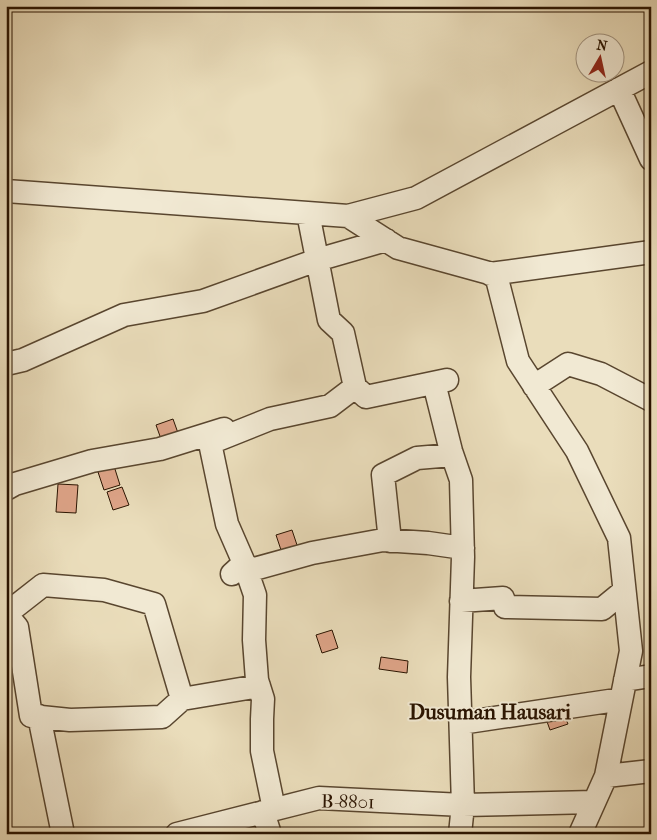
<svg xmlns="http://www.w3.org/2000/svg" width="657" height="840" viewBox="0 0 657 840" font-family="'IM FELL French Canon',serif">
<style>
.building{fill:#dea488;stroke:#291300}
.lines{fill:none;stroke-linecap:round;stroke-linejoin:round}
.minor-casing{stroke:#59462f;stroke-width:25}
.minor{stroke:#f1e9d3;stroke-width:22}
.labels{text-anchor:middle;stroke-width:4;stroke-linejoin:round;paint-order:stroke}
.street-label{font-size:19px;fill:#291300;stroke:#f1e9d3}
.quarter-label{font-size:21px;font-weight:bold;fill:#291300;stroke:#f1e9d3}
</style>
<rect width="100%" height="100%" fill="#eaddbb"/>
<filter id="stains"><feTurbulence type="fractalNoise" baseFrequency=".004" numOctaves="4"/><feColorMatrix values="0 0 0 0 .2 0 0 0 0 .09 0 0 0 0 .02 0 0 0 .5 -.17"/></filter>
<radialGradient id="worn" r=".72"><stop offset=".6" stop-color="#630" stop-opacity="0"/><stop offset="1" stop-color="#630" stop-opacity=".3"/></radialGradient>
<path class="building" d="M173,419L178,433L161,439L156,425Z
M114,466L120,485L104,490L98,472Z
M58,484L78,485L76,513L56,512Z
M122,487L129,505L113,510L107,492Z
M292,530L298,548L282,553L276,535Z
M332,630L338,648L322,653L316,635Z
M381,657L408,661L407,673L379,669Z
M562,710L568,724L550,730L545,716Z"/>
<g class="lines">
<defs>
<path id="minor" d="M619,89L651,159
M6,191L348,216L398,248L496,275L518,361L577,451L619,538L631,651L606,776
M348,216L416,198L651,72
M490,274L651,252
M6,364L23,360L124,315L203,301L317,260L386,240
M434,383L451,451L461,480L463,557L459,677L463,805L460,834
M534,386L568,364L601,374L651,400
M355,387L366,397L447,380
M6,489L15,484L92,461L160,449L224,429
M390,541L383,475L417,458L452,455
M244,563L255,595L254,640L257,680L263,699L262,719V751L274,809
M247,571L312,553L383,540L428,543L463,548
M232,574L244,563L227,524L210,443L270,419L330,406L355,387L343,333L329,320L308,213
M461,601L503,598L505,607L602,609L624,591
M6,614L17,627L31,716L70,720L162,717L182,699L259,686
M6,614L43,585L104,590L154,604L182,699
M625,680L651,676
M39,716L63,834
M461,723L609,701H621
M263,812L270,834
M177,834L319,798L463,805L594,802
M580,834L606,776L651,771"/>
</defs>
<use href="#minor" class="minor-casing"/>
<use href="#minor" class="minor"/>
</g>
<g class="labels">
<g class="street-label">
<text transform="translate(348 801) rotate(1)" y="7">B-8801</text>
</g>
<g class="quarter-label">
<text x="490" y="719">Dusuman Hausari</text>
</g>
</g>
<rect width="657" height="840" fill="none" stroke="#eaddbb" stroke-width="25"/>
<rect x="8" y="8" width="642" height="825" fill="none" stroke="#291300" stroke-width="2.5"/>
<rect x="12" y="12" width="632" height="815" fill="none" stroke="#291300"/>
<g transform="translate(600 58) rotate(9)"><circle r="24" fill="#f1e9d3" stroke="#a1937f"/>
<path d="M0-4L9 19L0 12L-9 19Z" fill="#8f2418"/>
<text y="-8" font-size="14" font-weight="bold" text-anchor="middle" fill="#291300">N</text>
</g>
<rect width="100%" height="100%" filter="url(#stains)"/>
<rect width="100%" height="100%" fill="url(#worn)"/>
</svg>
